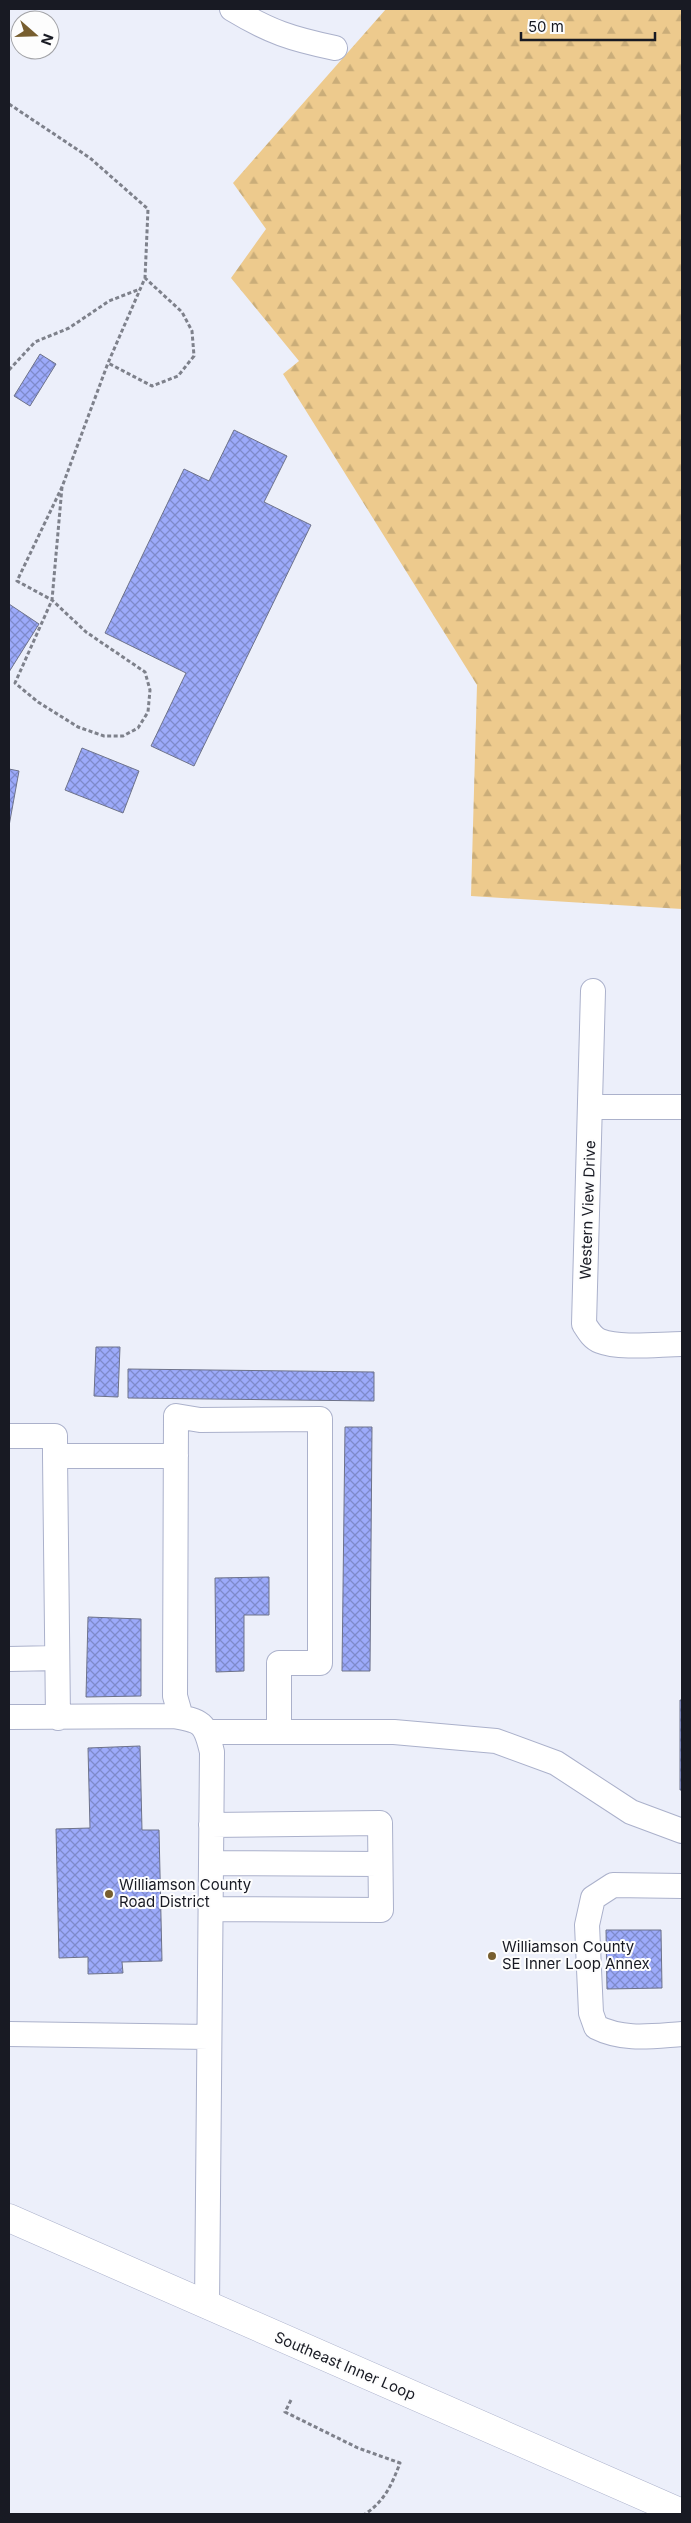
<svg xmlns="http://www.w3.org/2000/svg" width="691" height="2523" viewBox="0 0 691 2523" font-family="Inter,sans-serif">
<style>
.forest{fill:url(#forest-firs)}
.building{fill:url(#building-cross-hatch);stroke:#6d728a}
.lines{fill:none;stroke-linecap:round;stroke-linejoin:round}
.minor-casing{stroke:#abb1cb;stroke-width:26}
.major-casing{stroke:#abb1cb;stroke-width:29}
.path{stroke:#7e818b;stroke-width:3;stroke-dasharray:4 2.5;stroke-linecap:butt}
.minor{stroke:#fff;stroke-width:24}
.major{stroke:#fff;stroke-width:28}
.poi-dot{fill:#775e2f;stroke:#fdfdfd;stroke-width:2}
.labels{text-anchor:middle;stroke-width:4;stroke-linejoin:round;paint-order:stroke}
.street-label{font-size:15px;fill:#181a23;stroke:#fdfdfd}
.poi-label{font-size:15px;fill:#181a23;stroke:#fdfdfd;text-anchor:start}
</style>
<defs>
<pattern id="forest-firs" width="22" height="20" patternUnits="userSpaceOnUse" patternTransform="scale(1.25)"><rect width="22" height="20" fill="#edca8d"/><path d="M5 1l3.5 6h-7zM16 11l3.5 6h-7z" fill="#caad79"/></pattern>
<pattern id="building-cross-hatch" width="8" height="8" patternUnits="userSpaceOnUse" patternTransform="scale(1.25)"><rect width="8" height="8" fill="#9caafa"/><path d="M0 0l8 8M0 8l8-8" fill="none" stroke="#7e8aca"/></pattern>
</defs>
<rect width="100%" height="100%" fill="#eceffa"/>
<path class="forest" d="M386,9H682V909L471,896L477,685L283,374L299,361L231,278L266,229L233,183Z"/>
<path class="building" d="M40,354L56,364L30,406L14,396Z
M234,430L287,456L264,502L311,525L194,766L151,746L186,673L105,633L184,469L209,481Z
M9,604L39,624L9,672Z
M82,748L139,771L123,813L65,790Z
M9,769L19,771L9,826Z
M96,1347H120L118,1397L94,1396Z
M128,1369L374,1372V1401L128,1398Z
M345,1427H372L370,1671H342Z
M269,1577V1615H244V1671L216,1672L215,1578Z
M88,1617L141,1619V1696L86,1697Z
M680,1700H682V1790H680Z
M140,1746L142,1830H159L162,1961L122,1962L123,1973L88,1974V1957L59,1958L56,1829L90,1828L88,1748Z
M606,1930H661L662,1988L607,1989Z"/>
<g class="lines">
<defs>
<path id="minor" d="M232,9C270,32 292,39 335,48
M593,991L584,1324C588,1330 592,1338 600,1341C620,1349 660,1344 682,1344
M591,1107H682
M9,1436H55V1456
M9,1659L57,1658
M9,1717L173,1716C202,1721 205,1722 212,1752L207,2306
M181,1717L175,1696L176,1416L200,1420L320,1419V1663H279V1732
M58,1718L55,1456H176
M208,1732H394L496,1741L556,1763L631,1812L682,1831
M211,1863L380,1864
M682,1886L613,1885L593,1898L587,1925L591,2013L596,2027C624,2041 652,2036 682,2034
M211,1909L381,1910L380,1823L211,1825
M9,2034L209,2037"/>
<path id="major" d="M9,2218L682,2513"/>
</defs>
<use href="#minor" class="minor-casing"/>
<use href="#major" class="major-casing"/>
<path class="path" d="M9,104L90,158L148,209L145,278L108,363L152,386L178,376L194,356L192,331L182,312L145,278
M9,370L35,342L69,328L109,301L140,289
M62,487L52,600L15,683L38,702L78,727L104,736H123L138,728L148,712L150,690L145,672L86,632L52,600L17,581L62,487L108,363
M291,2400L285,2412L358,2448L400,2463C392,2484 385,2501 365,2514"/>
<use href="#minor" class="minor"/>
<use href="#major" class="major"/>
</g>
<g class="poi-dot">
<circle cx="109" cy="1894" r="5"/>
<circle cx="492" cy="1956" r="5"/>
</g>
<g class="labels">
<g class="street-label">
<text transform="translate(588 1210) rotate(-88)" y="5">Western View Drive</text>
<text transform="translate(345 2366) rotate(23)" y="5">Southeast Inner Loop</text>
</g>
<g class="poi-label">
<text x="119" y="1890">Williamson County<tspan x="119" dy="17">Road District</tspan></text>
<text x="502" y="1952">Williamson County<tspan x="502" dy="17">SE Inner Loop Annex</tspan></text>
</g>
</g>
<rect width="691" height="2523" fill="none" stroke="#181a23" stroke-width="20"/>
<g transform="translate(35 35) rotate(110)"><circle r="24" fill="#fdfdfd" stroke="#a1a2a6"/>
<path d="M0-4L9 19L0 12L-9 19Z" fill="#775e2f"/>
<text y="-8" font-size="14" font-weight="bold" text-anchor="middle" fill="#181a23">N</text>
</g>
<path d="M521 32v8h134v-8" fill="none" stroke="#181a23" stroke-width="2.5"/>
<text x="528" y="32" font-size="15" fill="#181a23" stroke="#fdfdfd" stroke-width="4" paint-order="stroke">50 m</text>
</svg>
